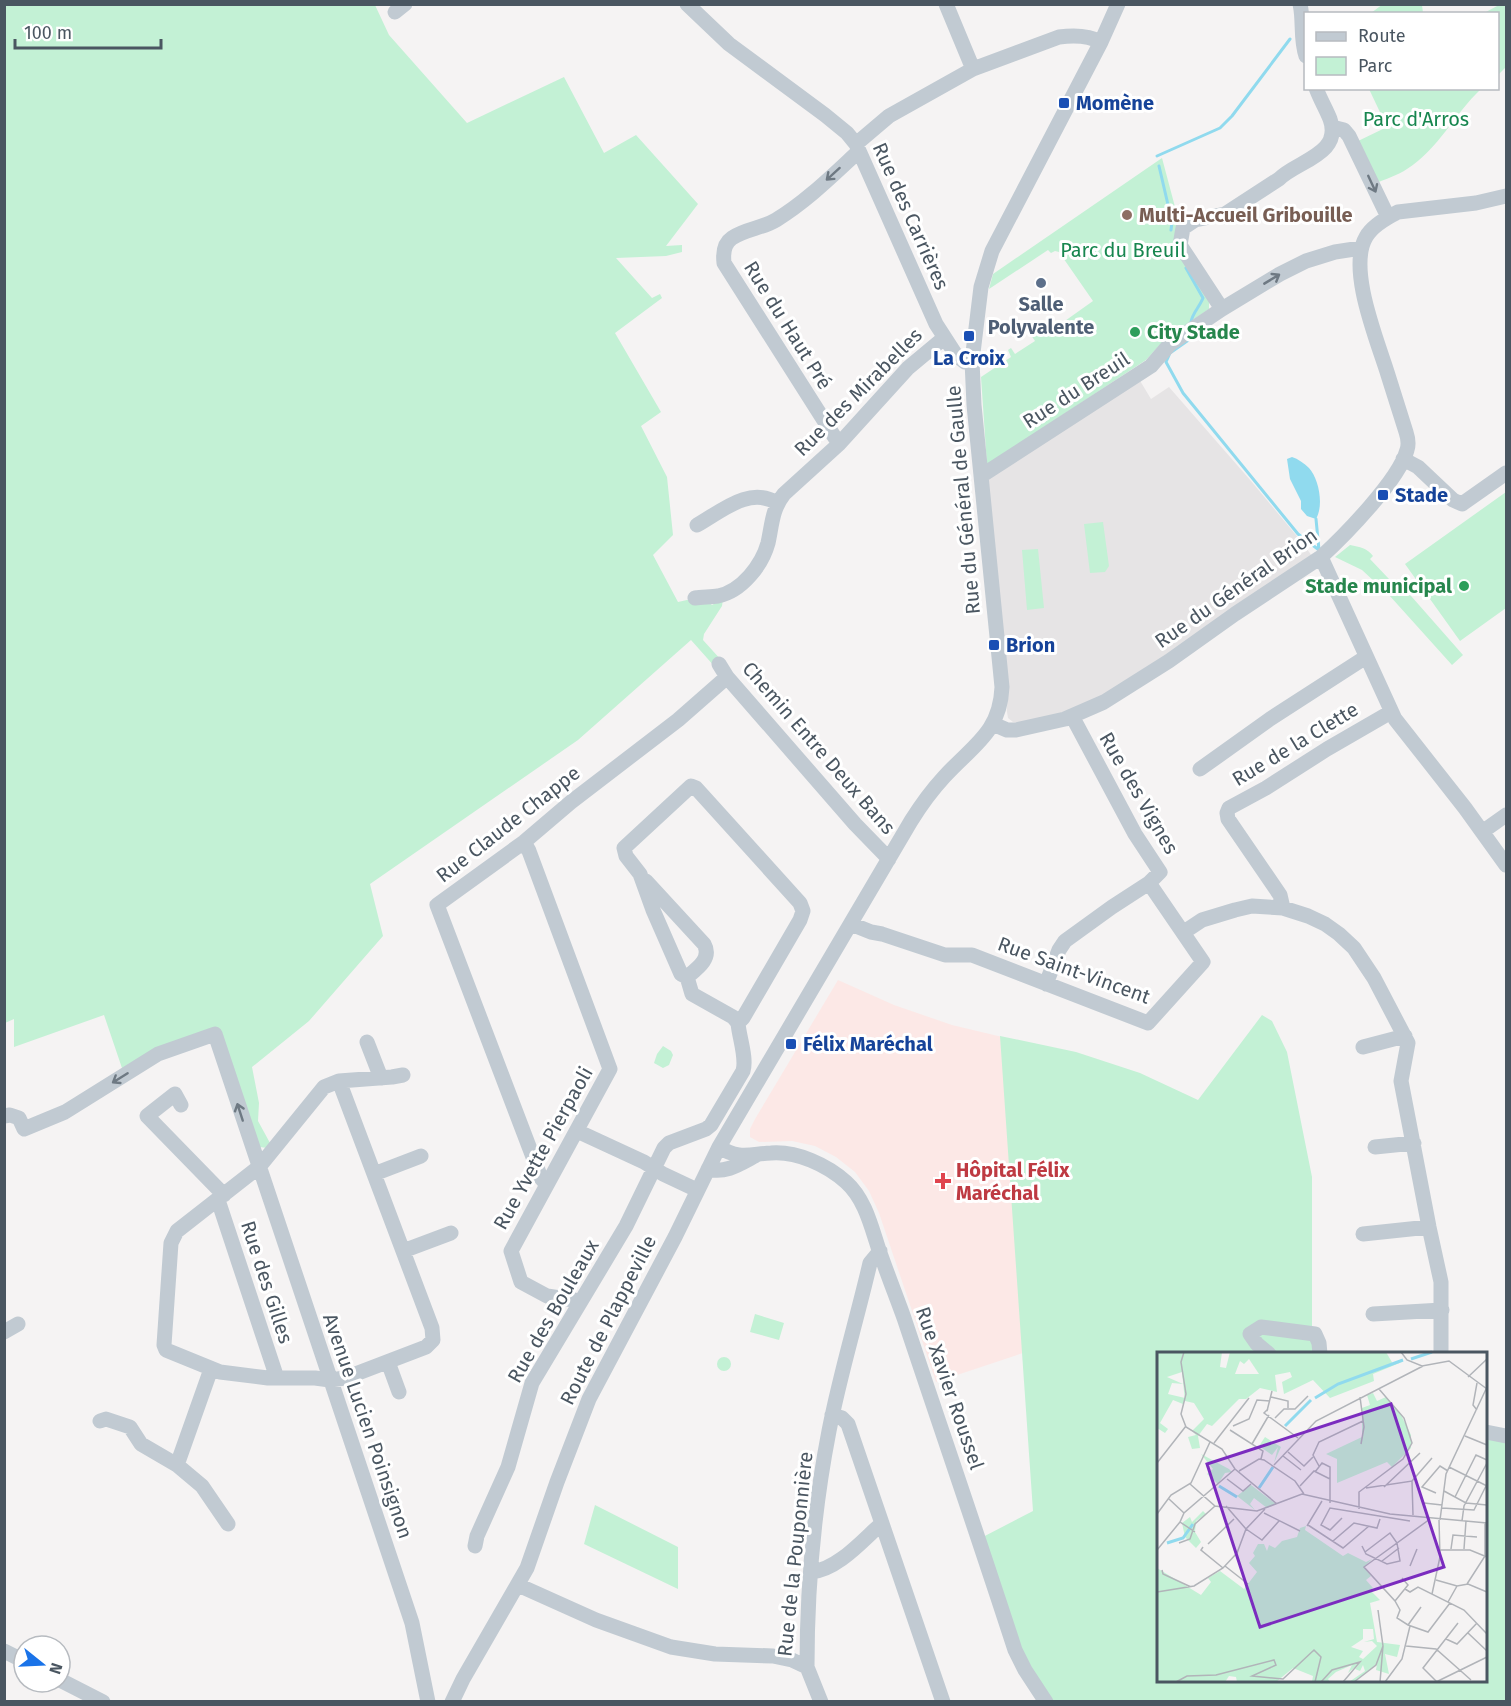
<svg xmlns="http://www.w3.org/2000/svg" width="1511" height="1706" viewBox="0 0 1511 1706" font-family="'Fira Sans',sans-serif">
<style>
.education{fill:#e6e4e5}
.medical{fill:#fce8e6}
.green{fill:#c3f1d5}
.water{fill:#90daee}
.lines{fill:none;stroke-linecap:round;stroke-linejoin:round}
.stream{stroke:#90daee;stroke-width:3}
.minor{stroke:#c1cad2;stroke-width:15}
.oneway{stroke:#6e7983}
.transit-dot{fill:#1a4fb4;stroke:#fff;stroke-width:2}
.education-dot{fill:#8d6e63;stroke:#fff;stroke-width:2}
.service-dot{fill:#5c6f8a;stroke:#fff;stroke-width:2}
.leisure-dot{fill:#2e9e5b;stroke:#fff;stroke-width:2}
.health-dot{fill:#e0444e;stroke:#fff;stroke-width:2}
.labels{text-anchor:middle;stroke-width:6;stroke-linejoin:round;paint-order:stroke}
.transit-label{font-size:20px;font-weight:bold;fill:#164399;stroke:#fff;text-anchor:start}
.park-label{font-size:20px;fill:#17864f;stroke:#fff}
.education-label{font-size:20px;font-weight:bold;fill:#785e54;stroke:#fff;text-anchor:start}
.street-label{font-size:20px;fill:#4a5661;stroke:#fff}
.service-label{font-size:20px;font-weight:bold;fill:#4e5e75;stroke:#fff}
.leisure-label{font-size:20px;font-weight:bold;fill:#27864d;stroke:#fff;text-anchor:start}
.health-label{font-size:20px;font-weight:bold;fill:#be3a42;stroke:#fff;text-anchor:start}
.inset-river{fill:none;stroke:#90daee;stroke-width:3}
.inset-road{fill:none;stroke:#b1b4b9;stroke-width:1.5}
.view{fill:#7b2cbf;fill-opacity:0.15;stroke:#7b2cbf;stroke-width:3}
.inset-edge{fill:none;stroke:#4a5661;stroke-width:3}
</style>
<rect width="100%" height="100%" fill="#f5f3f3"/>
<path class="education" d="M1139,379L1151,399L1169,387L1251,481L1301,541L1312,556L1166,659L1108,694L1079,707L1044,719L1021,723L1013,722L1008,718L1007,712L986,478Z"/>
<path class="medical" d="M838,980L894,1005L952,1025L1019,1041L1032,1350L936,1382L879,1213L869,1191L855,1172L836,1157L815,1146L792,1141L759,1142L750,1137V1129L755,1119Z"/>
<path class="green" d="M1383,4L1422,5L1423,13H1371Z
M5,5H375L389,35L467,123L564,77L604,153L636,135L698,204L666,246L682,245V252L666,256L616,258L652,298L660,294L662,298L615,333L661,412L641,426L667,477L673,535L653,555L678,602C690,599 702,596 712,605L723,599L722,606L704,634L703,640L722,661L715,667L691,640L578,740L370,884L383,936L309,1021L252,1067L259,1103L258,1121L270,1143L267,1148L260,1147L214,1034L123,1071L104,1015L14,1047V1019L5,1023Z
M1499,5H1506V67L1498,75V14L1484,13Z
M1369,89H1481C1455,113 1438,150 1407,169C1398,175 1386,179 1376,183L1356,142L1387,127Z
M1162,158L1179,222L1209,299V309L1165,339L1146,360L987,465L981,377L1011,357L1008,350L1011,348L1015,354L1035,341L1031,335L1048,333L1093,301L1059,252L1055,251L1051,253L1048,250L989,289L993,274Z
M1506,492V608L1460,641L1405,564Z
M1103,522L1109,566L1105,572L1090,573L1084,524Z
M1350,545C1360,547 1367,548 1373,556L1370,559L1389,579L1397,580L1463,655L1452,665L1389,595L1362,570L1335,557Z
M1038,549L1044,608L1027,610L1022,550Z
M1262,1015L1272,1021L1287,1052L1312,1177V1348L1314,1353L1158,1354V1680H1486V1435L1506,1439V1701H1047L1025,1670L979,1539L1033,1511L1000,1036L1076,1052L1140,1073L1198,1100Z
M663,1046L671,1051L673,1055L669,1065L663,1068L654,1063L657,1054Z
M755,1314L784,1323L779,1340L750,1332Z
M717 1364a7 7 0 1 1 14 0a7 7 0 1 1-14 0Z
M595,1505L678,1547V1589L584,1544Z"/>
<path class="water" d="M1292,457C1298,459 1304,463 1309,468C1319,479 1324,505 1316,519L1307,516L1301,509V501L1290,479L1287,459Z"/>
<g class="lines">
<path class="stream" d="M1157,156L1220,128L1232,116L1290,39
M1159,166L1172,222L1171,230
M1186,268L1203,298C1200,306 1192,314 1191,322
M1190,339L1170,353L1166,362L1183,393L1298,534L1319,550
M1316,519L1319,550"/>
<path class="minor" d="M687,4L729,44L825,115L847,133L856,144L936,324L956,355L965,362L972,361
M946,4L973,69
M1300,4C1304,21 1300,39 1306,56
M395,12L405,4
M1332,127L1344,130L1349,136L1388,217
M856,144L889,116L973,69L1059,37C1073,35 1088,35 1101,42
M1222,309L1180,245L1183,228L1195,220L1225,214L1279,179C1297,161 1343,154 1330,119C1326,109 1320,99 1316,88
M839,444L724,263C723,254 723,244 732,238C745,229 763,228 776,220C807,201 833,175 859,151
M1403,459L1418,467L1453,500L1462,504L1506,473
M981,476L1151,366L1170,344L1222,309L1280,274L1306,261L1335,252L1361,248
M697,525C722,511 749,486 777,503
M1321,557L1395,719L1465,808L1506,865
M695,598C702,597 711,597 718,596C742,591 762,565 768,543C772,525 772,509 784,494L839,444L908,368L944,338
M719,664L727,677L855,824L889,859
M993,724L1007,730H1016L1065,719L1104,702L1169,661L1235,614L1321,557C1344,536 1399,480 1407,450C1409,444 1408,438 1406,432C1400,413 1394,394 1388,375C1378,342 1347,269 1366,237C1372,226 1386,218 1398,212L1476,203L1506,196
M1200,769L1270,719L1366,657
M1482,832L1506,815
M524,842L529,851L610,1069L511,1251L521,1282L547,1296L580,1301
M646,881L704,944C712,958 698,968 687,977L692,994L733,1017L738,1023
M1283,908L1280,895L1228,819L1227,813L1229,808L1266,788L1327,749L1391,712
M851,924L871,932L882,934L945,955H972L1148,1023L1203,962L1149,883
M1184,932L1202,920L1235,910L1252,906L1283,908L1308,916L1325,924L1339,934L1354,948L1374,978L1408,1043L1401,1081L1429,1227L1441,1282V1354
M1046,984L1059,950L1065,941L1112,907L1149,883L1160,872L1135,834L1072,716
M367,1042L381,1078
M1363,1047L1405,1036
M339,1081L432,1328L433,1340L426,1347L345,1378L330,1380L315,1378H268L220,1372L166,1350L164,1345L171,1243L177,1231L259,1167L324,1087L339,1081L392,1077L403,1075
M181,1105L175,1094L147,1116L224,1195
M4,1116L10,1115L19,1118L24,1129L65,1112L158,1054L215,1034L412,1623L428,1702
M577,1131L644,1162L663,1174L697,1190
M719,1147C739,1160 750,1154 771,1153C797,1151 827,1165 846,1182C865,1199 871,1226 879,1250C887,1273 896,1296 904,1318C941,1429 979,1539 1015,1650L1025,1670L1046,1702
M1375,1147L1414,1143
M708,1169C725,1174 740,1164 755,1156
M374,1174L421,1156
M546,1184L541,1178L437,905L524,842L571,802L678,720L727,677
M218,1200L277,1378
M1363,1234L1429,1227
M403,1251L451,1233
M1373,1314L1442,1310
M4,1332L18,1324
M1269,1354L1257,1344L1250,1334L1261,1327L1315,1334L1319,1343L1320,1354
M388,1362L399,1392
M832,1415L842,1418L848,1424L943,1702
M100,1421L106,1419L130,1427L141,1444L177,1465L202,1486L228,1524
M1486,1432L1506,1436
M177,1465L211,1369
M475,1546L477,1536L508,1467L532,1383L626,1226L664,1148L669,1143L706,1129L711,1125L743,1071C747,1058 739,1037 738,1023L743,1018L800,920L803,911L800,903L696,788L691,786L624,848L626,856L640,874L653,910L681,974L687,977
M811,1572C837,1570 862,1541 881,1524
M518,1585L596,1620L671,1647L715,1654L773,1656L792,1660L807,1667C807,1589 814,1508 829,1431C840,1374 857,1319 870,1263L880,1251
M4,1651L24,1661
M807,1667L821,1702
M60,1680L103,1702
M452,1702L463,1679L527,1568L557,1482L589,1399L675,1237L719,1147L911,821C921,805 932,790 944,777C973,745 1000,733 1002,687L974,405L972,361L981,287L992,251L1101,42L1118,4"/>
</g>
<defs><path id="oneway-shaft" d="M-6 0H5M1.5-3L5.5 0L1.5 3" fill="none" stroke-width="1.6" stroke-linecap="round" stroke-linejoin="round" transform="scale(1.5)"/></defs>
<g class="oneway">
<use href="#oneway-shaft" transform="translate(833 174) rotate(138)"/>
<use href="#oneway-shaft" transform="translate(1372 184) rotate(65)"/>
<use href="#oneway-shaft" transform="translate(1272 279) rotate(-31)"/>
<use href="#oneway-shaft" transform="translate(120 1078) rotate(148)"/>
<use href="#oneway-shaft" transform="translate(240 1112) rotate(-108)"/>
</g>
<g class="transit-dot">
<rect x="1058" y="97" width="12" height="12" rx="3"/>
<rect x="963" y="330" width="12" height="12" rx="3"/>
<rect x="1377" y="489" width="12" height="12" rx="3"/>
<rect x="988" y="639" width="12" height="12" rx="3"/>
<rect x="785" y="1038" width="12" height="12" rx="3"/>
</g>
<circle class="education-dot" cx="1127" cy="215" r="6"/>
<circle class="service-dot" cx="1041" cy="283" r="6"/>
<g class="leisure-dot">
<circle cx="1135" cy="332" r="6"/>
<circle cx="1464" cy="586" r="6"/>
</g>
<path class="health-dot" d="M940 1172h6v6h6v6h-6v6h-6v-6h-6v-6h6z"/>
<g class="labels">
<g class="transit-label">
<text x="1076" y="110">Momène</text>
<text x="969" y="365" text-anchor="middle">La Croix</text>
<text x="1395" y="502">Stade</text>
<text x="1006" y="652">Brion</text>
<text x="803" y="1051">Félix Maréchal</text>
</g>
<g class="park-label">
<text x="1416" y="126">Parc d'Arros</text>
<text x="1123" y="257">Parc du Breuil</text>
</g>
<g class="education-label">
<text x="1139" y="222">Multi-Accueil Gribouille</text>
</g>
<g class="street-label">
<text transform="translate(911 216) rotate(66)" y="7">Rue des Carrières</text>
<text transform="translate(788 325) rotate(58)" y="7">Rue du Haut Pré</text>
<text transform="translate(1076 390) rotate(-33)" y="7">Rue du Breuil</text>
<text transform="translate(858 392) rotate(-45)" y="7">Rue des Mirabelles</text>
<text transform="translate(963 500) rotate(-95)" y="7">Rue du Général de Gaulle</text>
<text transform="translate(1236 588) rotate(-35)" y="7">Rue du Général Brion</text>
<text transform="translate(1295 744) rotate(-31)" y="7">Rue de la Clette</text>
<text transform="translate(819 748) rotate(49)" y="7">Chemin Entre Deux Bans</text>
<text transform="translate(1139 793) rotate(60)" y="7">Rue des Vignes</text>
<text transform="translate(508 824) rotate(-38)" y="7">Rue Claude Chappe</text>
<text transform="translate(1074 970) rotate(20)" y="7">Rue Saint-Vincent</text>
<text transform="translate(543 1148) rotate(-61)" y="7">Rue Yvette Pierpaoli</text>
<text transform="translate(267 1282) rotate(72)" y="7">Rue des Gilles</text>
<text transform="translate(553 1311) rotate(-60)" y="7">Rue des Bouleaux</text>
<text transform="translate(608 1320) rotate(-63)" y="7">Route de Plappeville</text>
<text transform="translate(950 1388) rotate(71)" y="7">Rue Xavier Roussel</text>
<text transform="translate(368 1426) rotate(71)" y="7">Avenue Lucien Poinsignon</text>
<text transform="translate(795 1554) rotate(-84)" y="7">Rue de la Pouponnière</text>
</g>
<g class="service-label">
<text x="1041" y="311">Salle<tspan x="1041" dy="23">Polyvalente</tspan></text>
</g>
<g class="leisure-label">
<text x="1147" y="339">City Stade</text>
<text x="1452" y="593" text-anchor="end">Stade municipal</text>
</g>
<g class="health-label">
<text x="956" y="1177">Hôpital Félix<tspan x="956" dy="23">Maréchal</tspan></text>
</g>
</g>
<g transform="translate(1157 1352)">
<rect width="330" height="330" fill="#f5f3f3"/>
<path d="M0,0H65L63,15L69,16L73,0H229L236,12L245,10L216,22L217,29L173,46L156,28L127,42L125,30L135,25L133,20L118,23L120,40L103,36L89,47H82L55,74L50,72L41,84L43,96L35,97L31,85L39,83L35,79L47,67L37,51L28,49L25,20L10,25L26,32L15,31L11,42L28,46L26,52L16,48L3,71L11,77L8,81L0,76ZM92,7L102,22H78L83,9L87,12ZM216,41L220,49L229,45L243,61L254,83V96L235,115L230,110L180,131V107L169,102L205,85V56L213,53L210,43ZM108,85L124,95L117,111L121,95L115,103L102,94ZM44,102L72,117L75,120L68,121L61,132L50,122L56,117ZM94,133L119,152L110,156L97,146L93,152L98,158L80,144ZM46,159L49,162L39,169L38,180L44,190L39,196L28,185L25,171L33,165L35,170ZM149,174L148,178L186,204L191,201L209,210L215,207L207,215L214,224L209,228L216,236L213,238L223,248L213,251L220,290L243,293L240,305L228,302L232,322L219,318L220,312L197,330H192L208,319L206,313L203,319L198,317L204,310L191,321L195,313L179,320L171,327L173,330H155L156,324L136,316L119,330H80L79,325L72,324L68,330H0V216L44,243L54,230L51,226L63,219L87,237L100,220L92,211L98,204L96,201L101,192H107L110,199L112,193L118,196L125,189L140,185L143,176ZM206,277H216L217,287L207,290L215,289L220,294L206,307L202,305L206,299L194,295L206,287Z" fill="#c3f1d5" fill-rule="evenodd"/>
<path class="inset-river" d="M254,7L275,0M158,46L181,32L246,8M128,74L154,48M62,134L80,145M102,136L116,115M10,191L26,186L36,172"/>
<path class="inset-road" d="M27,0L24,10L29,42L24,62L29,75L65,97L78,117L120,152M244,0L250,8L265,14L292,9L330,37M311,25L330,7M114,45L131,49V56M203,45L207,75L204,92M111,57L107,61L141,86M320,58L316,53L320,31M110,59L115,39M118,66L127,57H138L151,44M76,74L92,67L100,48L113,49M73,78L106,99L104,107M308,84L330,93M57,91L92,46M95,92L112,63M131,100L147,114L156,105M126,104L144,118M0,111L29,74M117,113L159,69L266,14M162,114L156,103L162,90L206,69M292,115L330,134M82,119L102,107L107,108L138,129L147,142M158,120L165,111L173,115V151M70,127L86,139L94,132M255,129L275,106M33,132L58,154L100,159L145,142L233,162L330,171M143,134L157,119L173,127M227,135L263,101M209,136L255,129L256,163M287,139L309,151L330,153M279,141L265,135L283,114L291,119M298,145L319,103L330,108M12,147L27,161M267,151L285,153M69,154L89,177M285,156L317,158L329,134M202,157V140L246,107L255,91L247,66L222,37M107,161L143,179M0,162L14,143L34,131L53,90M185,166L173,178L164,173L173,156L253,169M273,167L207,215L238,249L243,258L240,266L251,273L271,280L293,251M283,168L289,122L330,35M305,169L307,154L330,111M151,173L186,196L212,174M150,174L165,149M89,177L105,188L122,169M38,180L23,170L27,161L78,117M176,189L197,171L220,176L223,167M22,191L33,187L38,172L58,154M51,192L77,167M205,194L209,202L230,212L243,209L240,191L233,181L208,200M46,195L44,198L66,216M294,197L296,183L320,185M307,197L309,169M0,198L23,170M283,198H313L330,205M225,209L242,196M68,214L91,232M253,214L260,197M5,218L6,222L34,235M279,228L300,234L311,232L330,240M310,232L328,204V170M248,237L253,240L261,235L307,258L330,282M0,240L37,234L66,216L80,201L89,177L108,157M275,242L283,205L282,168M238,249L251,233L245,226M291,250L300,234M221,258L226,294M251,273L264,255M311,281L330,299M289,287L300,292L320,271M249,294L279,297L314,328M19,330L30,324L59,323L117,308L119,313L95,324L126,327L157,298L164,305L158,330M164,330L175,318L203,310L186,330M197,330L219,313L226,294L223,330M228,330L245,307L253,274M279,330L330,305M280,330L266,316L301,271"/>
<path class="view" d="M234,52L287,215L103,275L50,112Z"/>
<rect width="330" height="330" class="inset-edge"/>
</g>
<rect width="1511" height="1706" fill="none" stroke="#4a5661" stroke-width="12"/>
<rect x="1304" y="12" width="195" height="78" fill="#ffffff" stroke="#b7bbc0" stroke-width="1.5"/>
<rect x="1316" y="32" width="30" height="9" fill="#c1cad2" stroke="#b7bbc0" stroke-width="1.5"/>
<text x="1358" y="42" font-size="18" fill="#4a5661">Route</text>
<rect x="1316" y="57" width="30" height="18" fill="#c3f1d5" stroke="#b7bbc0" stroke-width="1.5"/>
<text x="1358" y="72" font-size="18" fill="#4a5661">Parc</text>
<g transform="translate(42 1664) rotate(108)"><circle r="28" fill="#ffffff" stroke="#b7bbc0" stroke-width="1.5"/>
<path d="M0-4.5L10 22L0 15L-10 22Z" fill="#1a73e8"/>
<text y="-9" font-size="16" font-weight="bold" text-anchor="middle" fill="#4a5661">N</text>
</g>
<path d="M15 39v9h146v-9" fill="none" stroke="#4a5661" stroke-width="3"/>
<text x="24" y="39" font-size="18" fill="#4a5661" stroke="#ffffff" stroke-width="4.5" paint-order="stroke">100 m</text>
</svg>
